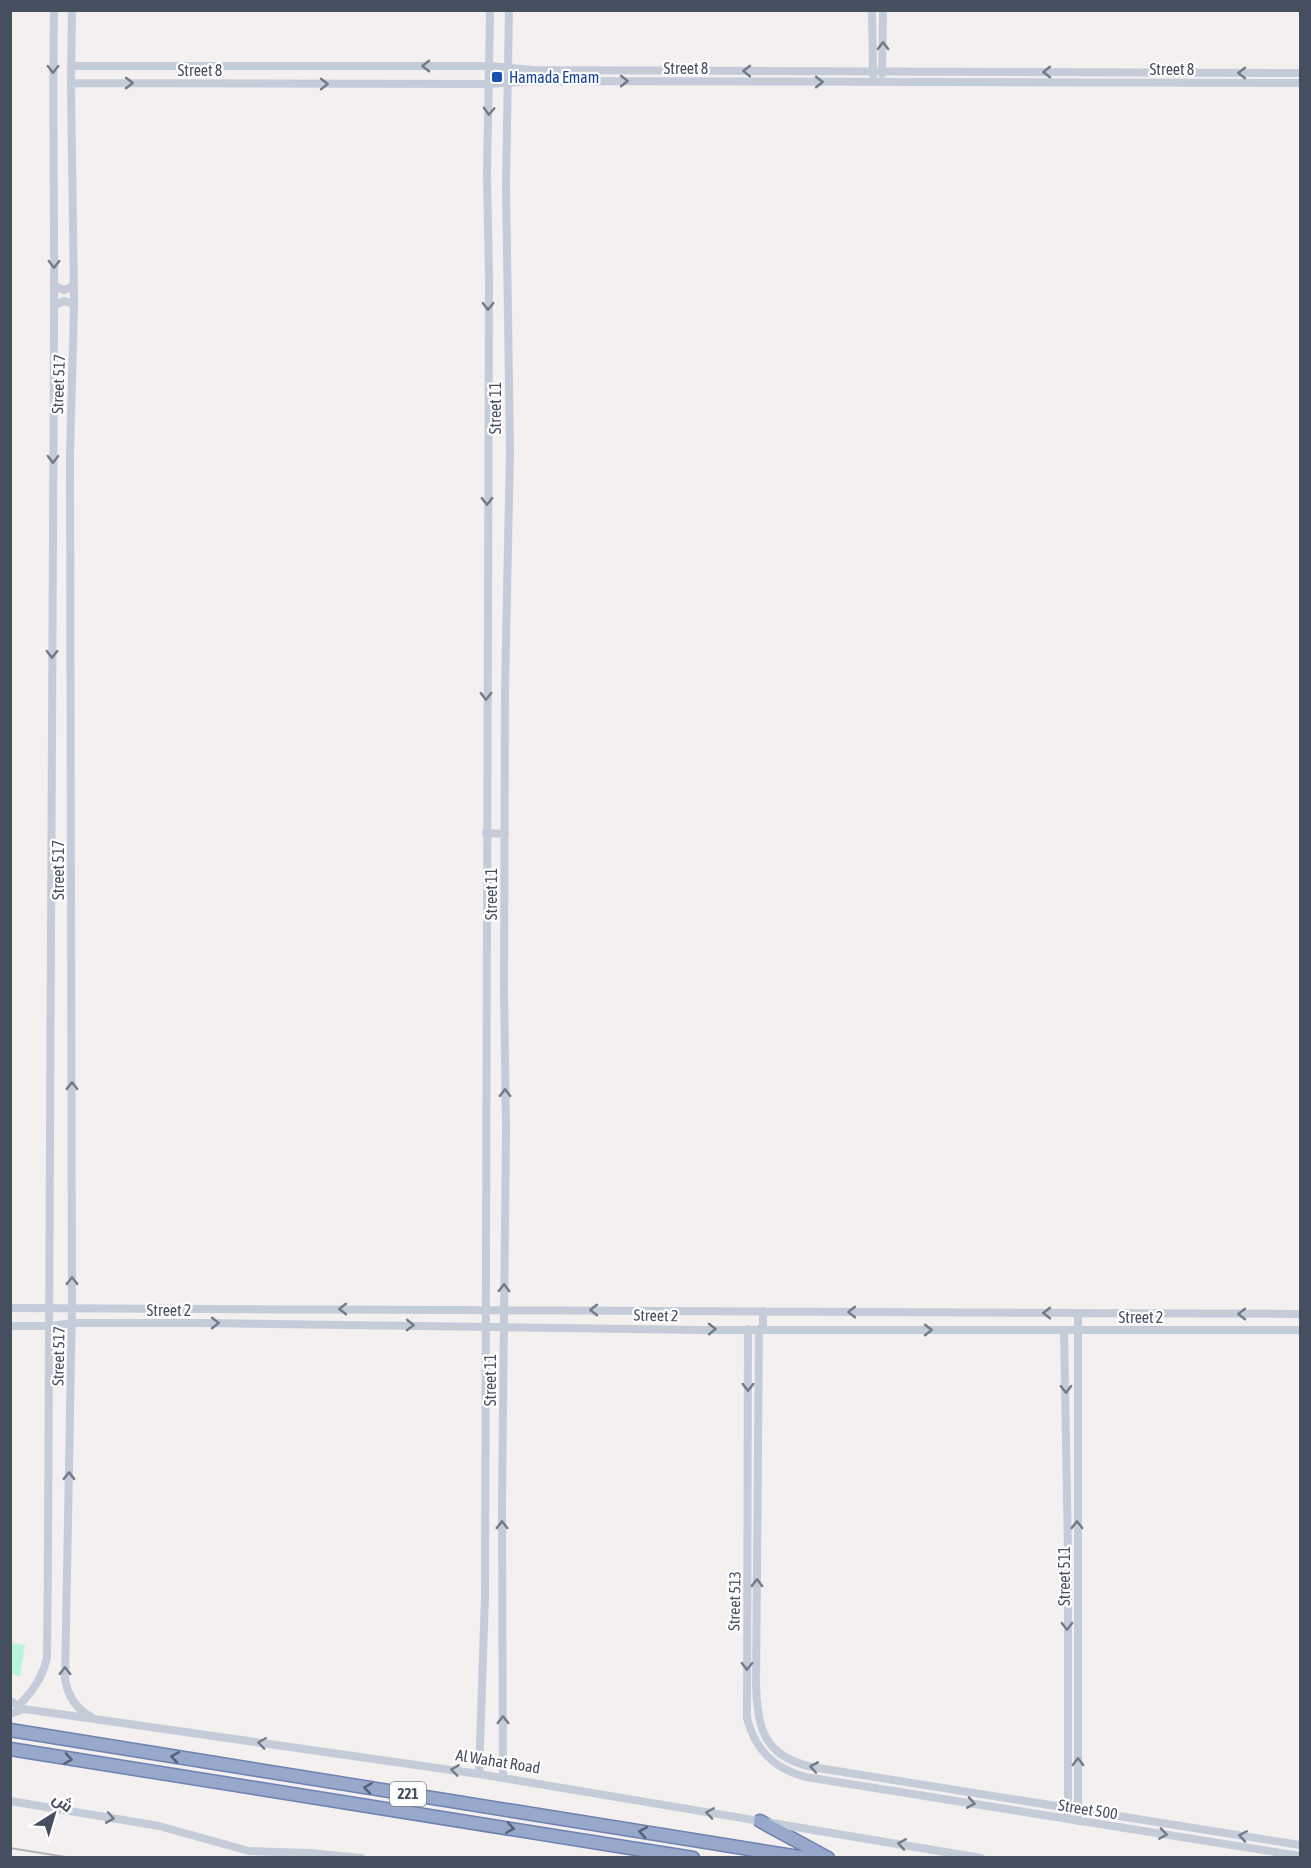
<svg xmlns="http://www.w3.org/2000/svg" width="1311" height="1868" viewBox="0 0 1311 1868" font-family="'Asap Condensed',Cairo,sans-serif">
<style>
.green{fill:#baf4db}
.lines{fill:none;stroke-linecap:round;stroke-linejoin:round}
.trunk-casing{stroke:#6d81b0;stroke-width:15}
.minor{stroke:#c5ccd9;stroke-width:8}
.trunk{stroke:#97a8cb;stroke-width:12}
.rail{stroke:#b1b3bb;stroke-width:2}
.oneway{stroke:#727b8a}
.oneway2{stroke:#556175}
.transit-dot{fill:#1a4fb4;stroke:#fff;stroke-width:2}
.labels{text-anchor:middle;stroke-width:4.5;stroke-linejoin:round;paint-order:stroke}
.shield{fill:#fff;stroke:#7d8490;stroke-width:1.5}
.shield-label{font-size:15px;font-weight:bold;fill:#454f60}
.street-label{font-size:16px;fill:#454f60;stroke:#fff}
.transit-label{font-size:16px;fill:#164399;stroke:#fff;text-anchor:start}
</style>
<rect width="100%" height="100%" fill="#f3f0ef"/>
<path class="green" d="M11,1643L25,1645L20,1676L11,1674Z"/>
<g class="lines">
<defs>
<path id="trunk" d="M10,1730L805,1858
M10,1749L693,1858
M760,1821L828,1858"/>
</defs>
<use href="#trunk" class="trunk-casing"/>
<path class="minor" d="M72,10L71,83L74,304L70,456L72,1307L65,1679C68,1697 77,1710 93,1718
M872,10L873,75
M71,66H490L533,70L1300,73
M882,74L883,10
M71,83L490,84L533,81L1300,83
M54,286L64,290L74,286
M55,305L64,301L74,304
M486,833L505,834
M10,1308L1300,1314
M763,1311V1329
M10,1326H51L72,1323H201L699,1330H1300
M748,1329L747,1718C755,1750 774,1769 806,1777L1300,1856
M759,1329L756,1686C758,1730 764,1756 812,1767L1300,1845
M1064,1331L1068,1551V1812
M10,1701L24,1709L479,1774L981,1858
M19,1705C33,1691 43,1677 47,1657C52,1216 51,775 54,333C55,226 52,118 54,10
M10,1714L24,1709
M479,1774L485,1597L489,280L487,174L490,10
M503,1778L502,1509L506,1129L504,991L505,688L510,450L506,184L509,10
M10,1801L159,1826L249,1851L310,1853L361,1858
M1078,1821V1313"/>
<use href="#trunk" class="trunk"/>
<path class="rail" d="M10,1848L72,1858"/>
</g>
<defs><path id="oneway-chevron" d="M-2-3.5L2.5 0L-2 3.5" fill="none" stroke-width="1.6" stroke-linecap="round" stroke-linejoin="round" transform="scale(1.5)"/></defs>
<g class="oneway">
<use href="#oneway-chevron" transform="translate(883 46) rotate(-90)"/>
<use href="#oneway-chevron" transform="translate(426 66) rotate(-180)"/>
<use href="#oneway-chevron" transform="translate(53 69) rotate(91)"/>
<use href="#oneway-chevron" transform="translate(747 71) rotate(-180)"/>
<use href="#oneway-chevron" transform="translate(1047 72) rotate(-180)"/>
<use href="#oneway-chevron" transform="translate(1242 73) rotate(-180)"/>
<use href="#oneway-chevron" transform="translate(624 81)"/>
<use href="#oneway-chevron" transform="translate(819 82)"/>
<use href="#oneway-chevron" transform="translate(129 83)"/>
<use href="#oneway-chevron" transform="translate(324 84)"/>
<use href="#oneway-chevron" transform="translate(489 111) rotate(92)"/>
<use href="#oneway-chevron" transform="translate(54 264) rotate(90)"/>
<use href="#oneway-chevron" transform="translate(488 306) rotate(91)"/>
<use href="#oneway-chevron" transform="translate(53 459) rotate(91)"/>
<use href="#oneway-chevron" transform="translate(487 501) rotate(91)"/>
<use href="#oneway-chevron" transform="translate(52 654) rotate(91)"/>
<use href="#oneway-chevron" transform="translate(486 696) rotate(90)"/>
<use href="#oneway-chevron" transform="translate(72 1086) rotate(-90)"/>
<use href="#oneway-chevron" transform="translate(505 1093) rotate(-91)"/>
<use href="#oneway-chevron" transform="translate(72 1281) rotate(-90)"/>
<use href="#oneway-chevron" transform="translate(504 1288) rotate(-89)"/>
<use href="#oneway-chevron" transform="translate(343 1309) rotate(-180)"/>
<use href="#oneway-chevron" transform="translate(594 1310) rotate(-180)"/>
<use href="#oneway-chevron" transform="translate(852 1312) rotate(-180)"/>
<use href="#oneway-chevron" transform="translate(1047 1313) rotate(-180)"/>
<use href="#oneway-chevron" transform="translate(1242 1314) rotate(-180)"/>
<use href="#oneway-chevron" transform="translate(215 1323)"/>
<use href="#oneway-chevron" transform="translate(410 1325) rotate(1)"/>
<use href="#oneway-chevron" transform="translate(712 1329) rotate(-1)"/>
<use href="#oneway-chevron" transform="translate(928 1330)"/>
<use href="#oneway-chevron" transform="translate(748 1387) rotate(90)"/>
<use href="#oneway-chevron" transform="translate(1066 1389) rotate(89)"/>
<use href="#oneway-chevron" transform="translate(69 1476) rotate(-89)"/>
<use href="#oneway-chevron" transform="translate(502 1525) rotate(-90)"/>
<use href="#oneway-chevron" transform="translate(1077 1525) rotate(-90)"/>
<use href="#oneway-chevron" transform="translate(757 1583) rotate(-89)"/>
<use href="#oneway-chevron" transform="translate(1067 1626) rotate(90)"/>
<use href="#oneway-chevron" transform="translate(747 1666) rotate(91)"/>
<use href="#oneway-chevron" transform="translate(65 1671) rotate(-90)"/>
<use href="#oneway-chevron" transform="translate(503 1720) rotate(-90)"/>
<use href="#oneway-chevron" transform="translate(262 1743) rotate(-172)"/>
<use href="#oneway-chevron" transform="translate(1078 1762) rotate(-90)"/>
<use href="#oneway-chevron" transform="translate(814 1767) rotate(-170)"/>
<use href="#oneway-chevron" transform="translate(455 1770) rotate(-172)"/>
<use href="#oneway-chevron" transform="translate(971 1803) rotate(9)"/>
<use href="#oneway-chevron" transform="translate(710 1813) rotate(-171)"/>
<use href="#oneway-chevron" transform="translate(110 1818) rotate(10)"/>
<use href="#oneway-chevron" transform="translate(1163 1834) rotate(9)"/>
<use href="#oneway-chevron" transform="translate(1243 1836) rotate(-171)"/>
<use href="#oneway-chevron" transform="translate(902 1844) rotate(-171)"/>
</g>
<g class="oneway2">
<use href="#oneway-chevron" transform="translate(175 1757) rotate(-171)"/>
<use href="#oneway-chevron" transform="translate(68 1759) rotate(9)"/>
<use href="#oneway-chevron" transform="translate(368 1788) rotate(-171)"/>
<use href="#oneway-chevron" transform="translate(510 1828) rotate(9)"/>
<use href="#oneway-chevron" transform="translate(643 1832) rotate(-171)"/>
</g>
<rect class="transit-dot" x="491" y="71" width="12" height="12" rx="3"/>
<g class="labels">
<rect class="shield" x="390" y="1782" width="36" height="24" rx="4.5"/>
<g class="shield-label">
<text x="408" y="1799">221</text>
</g>
<g class="street-label">
<text x="686" y="74">Street 8</text>
<text x="1172" y="75">Street 8</text>
<text x="200" y="76">Street 8</text>
<text transform="translate(58 384) rotate(-88)" y="6">Street 517</text>
<text transform="translate(495 408) rotate(-90)" y="6">Street 11</text>
<text transform="translate(58 870) rotate(-90)" y="6">Street 517</text>
<text transform="translate(491 894) rotate(-90)" y="6">Street 11</text>
<text x="169" y="1316">Street 2</text>
<text transform="translate(656 1315) rotate(1)" y="6">Street 2</text>
<text x="1141" y="1323">Street 2</text>
<text transform="translate(58 1356) rotate(-89)" y="6">Street 517</text>
<text transform="translate(490 1380) rotate(-90)" y="6">Street 11</text>
<text transform="translate(1064 1576) rotate(-90)" y="6">Street 511</text>
<text transform="translate(734 1601) rotate(-89)" y="6">Street 513</text>
<text transform="translate(498 1761) rotate(9)" y="6">Al Wahat Road</text>
<text transform="translate(1088 1809) rotate(9)" y="6">Street 500</text>
</g>
<g class="transit-label">
<text x="509" y="83">Hamada Emam</text>
</g>
</g>
<rect width="1311" height="1868" fill="none" stroke="#454f60" stroke-width="24"/>
<g transform="translate(54 1814) rotate(37)" stroke="#ffffff" stroke-width="4.5" paint-order="stroke">
<path d="M0-4.5L10 22L0 15L-10 22Z" fill="#454f60"/>
<text y="-9" font-size="16" font-weight="bold" text-anchor="middle" fill="#454f60">ش</text>
</g>
</svg>
